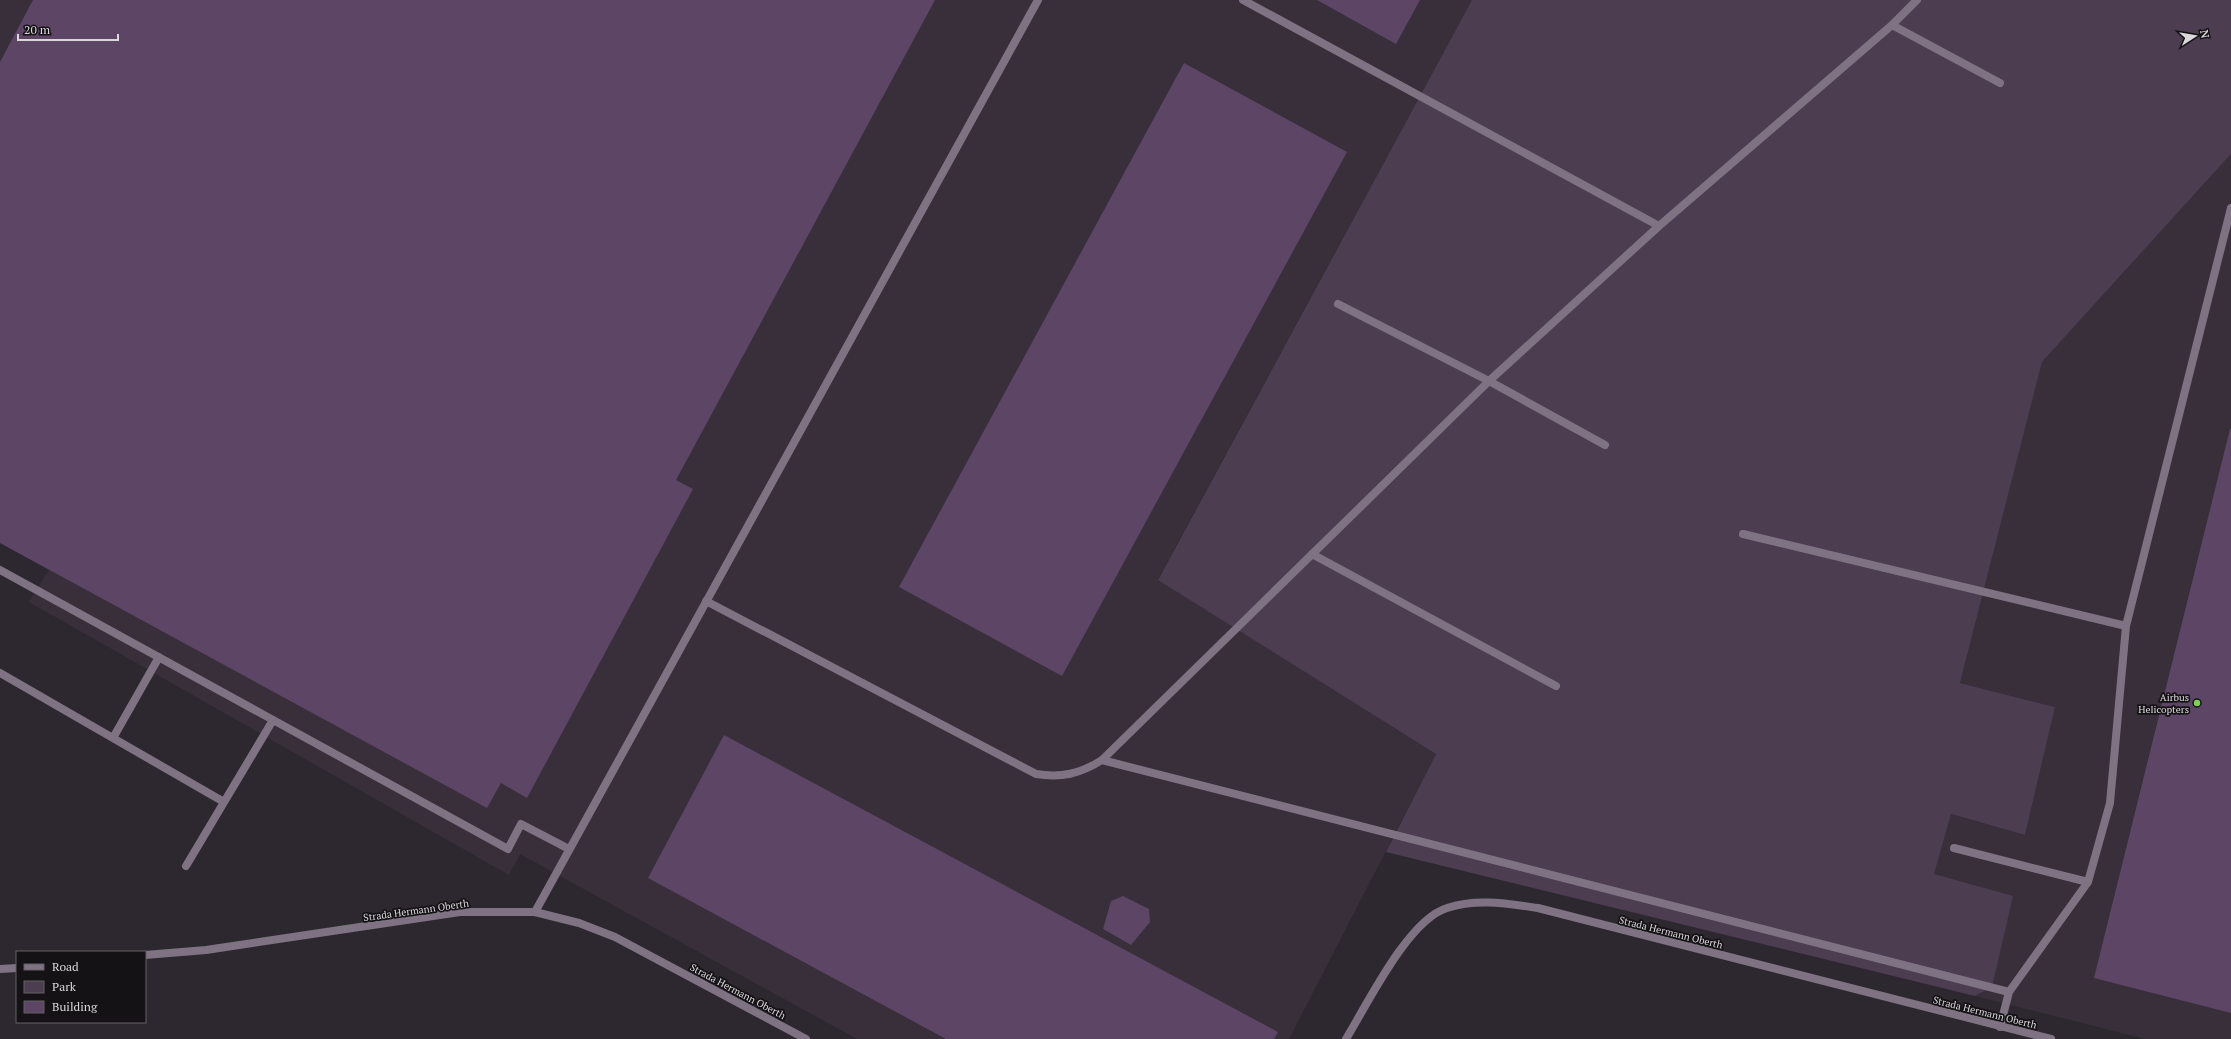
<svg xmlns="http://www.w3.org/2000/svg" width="2231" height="1039" viewBox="0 0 2231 1039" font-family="'PT Serif',serif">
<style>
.built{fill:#382f3b}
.green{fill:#4c3d51}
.building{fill:#5d4566}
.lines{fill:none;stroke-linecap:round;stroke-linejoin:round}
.lane{stroke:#7f7383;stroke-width:8}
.street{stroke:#7f7383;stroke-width:8}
.poi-dot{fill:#7cd155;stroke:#141215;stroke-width:1.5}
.labels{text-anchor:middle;stroke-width:3.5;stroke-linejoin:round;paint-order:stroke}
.poi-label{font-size:10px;fill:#dbd8dc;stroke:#141215;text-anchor:end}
.street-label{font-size:10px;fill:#dbd8dc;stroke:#141215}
</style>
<rect width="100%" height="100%" fill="#2d282f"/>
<path class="built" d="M0,0H1472L1158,579L1436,754L1289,1039H857L520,854L509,875L29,602L49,570L0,543Z
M2231,154V1039H2145L1975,996L1992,987L1934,874L1950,814L2025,835L2055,707L1960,683L2042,362Z"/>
<path class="green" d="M1472,0H2231V154L2042,362L1960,683L2055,707L2025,835L1951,814L1934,874L2013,896L1992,987L1975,996L1386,852L1436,754L1158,580Z"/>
<path class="building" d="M33,0H935L676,480L693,489L527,798L501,783L487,808L0,543V62Z
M1317,0H1420L1396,44Z
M1184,63L1347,152L1062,676L899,587Z
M2230,429H2231V1013L2094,978Z
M724,735L1278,1032L1274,1039H946L648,878Z
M1123,896L1149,909L1150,922L1131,945L1103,929L1111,901Z"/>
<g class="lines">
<path class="lane" d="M1243,0L1659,226
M1892,25L2000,83
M1338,304L1489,381L1605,445
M1743,534L2126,626
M1312,554L1556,686
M0,570L508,849L521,824L569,849
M706,601L1036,774C1061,778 1080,774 1102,760L1489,381L1659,226L1892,25L1917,0
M0,673L224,802
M113,738L159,657
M1102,760L2009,992
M1954,848L2088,882
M186,866L273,720
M535,912L1038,0
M2000,1027L2009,992L2088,882L2110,803L2126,626L2231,208"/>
<path class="street" d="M145,955L206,950L460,912H535L579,923L615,937L806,1039
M0,969L17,968
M1346,1039C1368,1003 1408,920 1447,908C1477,898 1509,904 1538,908L2051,1039"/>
</g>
<circle class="poi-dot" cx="2197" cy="703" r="4"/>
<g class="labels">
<g class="poi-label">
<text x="2189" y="701">Airbus<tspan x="2189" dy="12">Helicopters</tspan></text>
</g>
<g class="street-label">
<text transform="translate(416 910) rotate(-8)" y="4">Strada Hermann Oberth</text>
<text transform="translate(1671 932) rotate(14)" y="4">Strada Hermann Oberth</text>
<text transform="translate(738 991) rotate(28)" y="4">Strada Hermann Oberth</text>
<text transform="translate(1985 1012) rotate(14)" y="4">Strada Hermann Oberth</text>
</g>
</g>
<rect x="16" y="951" width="130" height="72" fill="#141215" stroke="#646165"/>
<rect x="24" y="964" width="20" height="6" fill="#7f7383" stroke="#646165"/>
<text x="52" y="971" font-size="12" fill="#dbd8dc">Road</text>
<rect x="24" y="981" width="20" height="12" fill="#4c3d51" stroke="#646165"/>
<text x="52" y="991" font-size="12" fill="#dbd8dc">Park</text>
<rect x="24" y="1001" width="20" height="12" fill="#5d4566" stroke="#646165"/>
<text x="52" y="1011" font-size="12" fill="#dbd8dc">Building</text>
<g transform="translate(2195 36) rotate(78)" stroke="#141215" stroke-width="3" paint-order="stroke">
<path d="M0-3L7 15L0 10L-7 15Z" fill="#dbd8dc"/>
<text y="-6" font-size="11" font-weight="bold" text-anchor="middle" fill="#dbd8dc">N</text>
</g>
<path d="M18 34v6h100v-6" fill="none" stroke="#dbd8dc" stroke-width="2"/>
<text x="24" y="34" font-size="12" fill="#dbd8dc" stroke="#141215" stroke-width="3" paint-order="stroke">20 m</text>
</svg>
